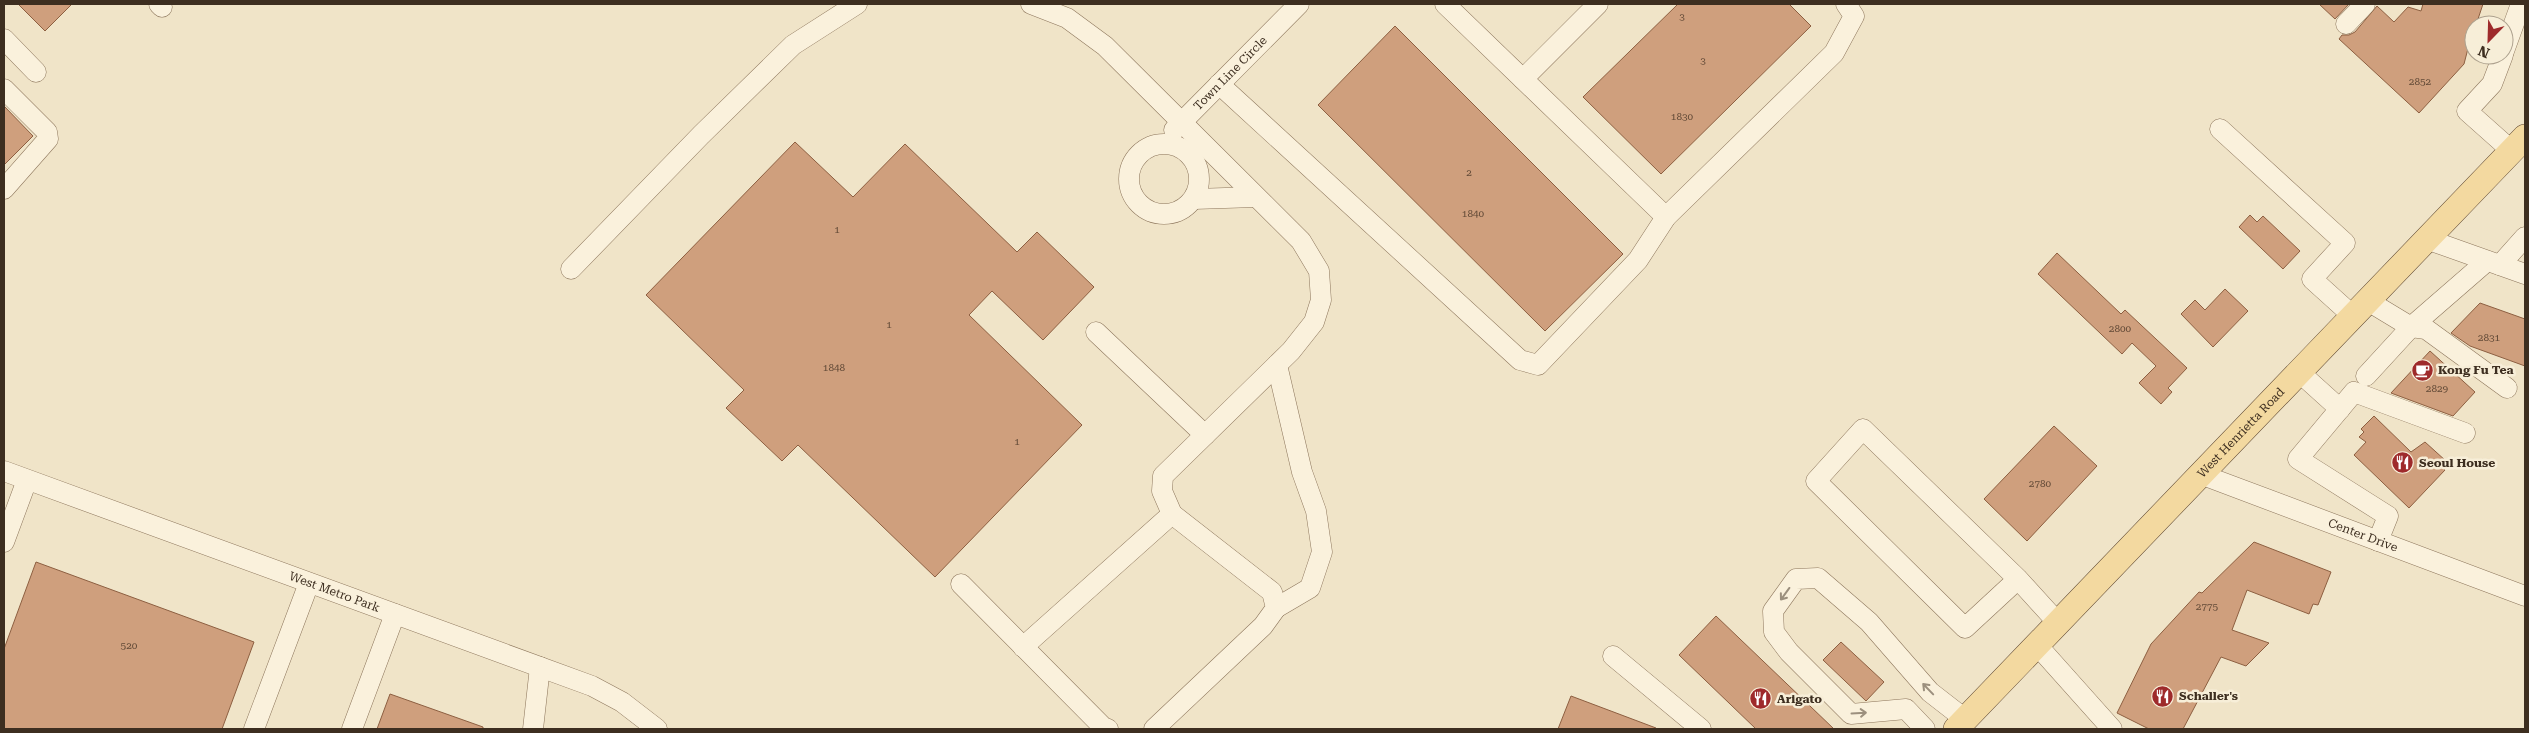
<svg xmlns="http://www.w3.org/2000/svg" width="2529" height="733" viewBox="0 0 2529 733" font-family="'Roboto Serif',serif">
<style>
.building{fill:#cf9f7d;stroke:#8d5f41}
.lines{fill:none;stroke-linecap:round;stroke-linejoin:round}
.minor-casing{stroke:#8d765c;stroke-width:21}
.major-casing{stroke:#5b4430;stroke-width:26}
.minor{stroke:#faf1dc;stroke-width:20}
.major{stroke:#f3d9a0;stroke-width:25}
.oneway{stroke:#9c907e}
.labels{text-anchor:middle;stroke-width:5;stroke-linejoin:round;paint-order:stroke}
.number-label{font-size:10px;fill:#624a37}
.street-label{font-size:12px;fill:#3d2e20;stroke:#f7eed8}
.poi-label{font-size:12px;font-weight:bold;fill:#3d2e20;stroke:#f7eed8;text-anchor:start}
</style>
<rect width="100%" height="100%" fill="#f0e4c8"/>
<path class="building" d="M18,4H72L45,31Z
M1678,4H1789L1811,26L1661,174L1583,97Z
M2319,4H2349L2335,19Z
M2423,4H2483L2476,25H2474L2464,64L2419,113L2339,39L2342,35H2349L2355,32L2377,6L2394,22L2408,7L2421,11Z
M1395,26L1623,254L1545,331L1318,105Z
M4,106L33,136L4,165Z
M795,142L853,197L905,144L1017,252L1037,232L1094,287L1043,340L992,291L969,315L1082,425L935,577L798,445L782,461L726,408L744,390L646,295Z
M2250,215L2257,222L2263,216L2300,251L2283,269L2239,227Z
M2057,253L2121,314L2125,310L2187,368L2168,388L2172,392L2161,404L2139,383L2156,366L2132,343L2122,354L2038,274Z
M2225,289L2248,311L2213,347L2181,314L2195,300L2205,310Z
M2480,303L2525,319V366L2470,346L2451,333Z
M2430,351L2475,392L2453,416L2391,393Z
M2374,416L2411,452L2425,442L2446,461L2441,466L2445,470L2409,508L2354,455L2366,442L2359,437L2364,432L2361,429Z
M2054,426L2097,466L2027,541L1984,499Z
M2254,542L2331,572L2318,605L2313,604L2309,614L2247,590L2232,630L2269,643L2246,666L2221,657L2183,729H2149L2117,713L2151,644L2199,592L2202,593Z
M36,562L254,642L222,729H4V649Z
M1716,616L1834,729H1756L1679,655Z
M1841,642L1884,682L1866,701L1823,660Z
M390,694L483,727V729H377Z
M1571,696L1656,728V729H1558Z"/>
<g class="lines">
<defs>
<g id="minor">
<path d="M159,4L162,7"/>
<path d="M1031,4L1067,18L1105,46L1301,241L1319,271L1321,300L1314,322L1291,351L1163,476L1162,491L1172,514L1272,592L1276,608L1263,626L1154,729"/>
<path d="M1445,4L1666,217"/>
<path d="M2346,24L2365,4"/>
<path d="M4,39L36,72"/>
<path d="M2504,51L2521,4"/>
<path d="M2503,55L2492,84L2467,111L2512,151"/>
<path d="M1523,79L1598,4"/>
<path d="M1219,84L1520,360L1538,365L1638,260L1666,217L1834,53L1854,16L1846,4"/>
<path d="M4,89L47,132L48,139L4,189"/>
<path d="M2220,129L2345,243L2312,279L2353,316"/>
<path id="s1" d="M1174,130L1299,4"/>
<circle cx="1164" cy="179" r="35"/>
<path d="M1194,199L1256,197"/>
<path d="M2429,240L2525,274"/>
<path d="M2500,265L2525,237"/>
<path d="M571,269L701,135L793,45L857,4"/>
<path d="M2368,301L2411,327L2426,329L2507,388"/>
<path d="M1096,332L1205,435"/>
<path d="M2299,372L2340,409"/>
<path d="M2366,376L2411,327L2487,261"/>
<path id="s2" d="M4,471L592,686L622,702L657,729"/>
<path id="s3" d="M2200,474L2525,596"/>
<path d="M2378,541L2388,516L2298,459L2354,392L2465,433"/>
<path d="M4,542L27,480"/>
<path d="M2018,579L1965,628L1816,481L1863,429L2018,579L2058,623"/>
<path d="M961,584L1103,727L1108,729"/>
<path d="M1276,608L1310,588L1322,552L1316,511L1302,472L1277,365"/>
<path d="M2037,645L2112,729"/>
<path d="M1023,647L1172,514"/>
<path d="M1613,656L1701,729"/>
<path d="M254,729L309,583"/>
<path d="M352,729L395,614"/>
<path d="M533,729L540,667"/>
<path d="M1925,729L1906,709L1851,714L1789,652L1774,632L1773,611L1796,579L1818,578L1869,622L1930,692L1966,720"/>
</g>
<g id="major">
<path id="s4" d="M1956,729L2525,137"/>
</g>
</defs>
<use href="#minor" class="minor-casing"/>
<use href="#major" class="major-casing"/>
<use href="#minor" class="minor"/>
<use href="#major" class="major"/>
</g>
<defs><path id="oneway-shaft" d="M-6 0H5M1.5-3L5.5 0L1.5 3" fill="none" stroke-width="1.6" stroke-linecap="round" stroke-linejoin="round" transform="scale(1.25)"/></defs>
<g class="oneway">
<use href="#oneway-shaft" transform="translate(1785 594) rotate(126)"/>
<use href="#oneway-shaft" transform="translate(1928 689) rotate(-134)"/>
<use href="#oneway-shaft" transform="translate(1859 713) rotate(-3)"/>
</g>
<defs>
<symbol id="cafe-disc" viewBox="-11 -11 22 22"><circle r="9.5" fill="#9e2a2b" stroke="#f7eed8"/><path d="M-5.5-4.5H6V0H3Q3 3.5 0 3.5H-2.5Q-5.5 3.5-5.5 0ZM3-3.2v2h1.7v-2ZM-6 4.5H4V6H-6Z" fill="#fff"/></symbol>
<symbol id="restaurant-disc" viewBox="-11 -11 22 22"><circle r="9.5" fill="#9e2a2b" stroke="#f7eed8"/><path d="M-5-6h1v4h1v-4h1v4h1v-4h1v5L-1.5 .5V6h-2V.5L-5-1ZM5-6V6H3V1.5H1.5Q1.5-4 5-6Z" fill="#fff"/></symbol>
</defs>
<g fill-rule="evenodd">
<use href="#cafe-disc" x="2410" y="358" width="25" height="25"/>
<use href="#restaurant-disc" x="2390" y="450" width="25" height="25"/>
<use href="#restaurant-disc" x="2150" y="684" width="25" height="25"/>
<use href="#restaurant-disc" x="1748" y="686" width="25" height="25"/>
</g>
<g class="labels">
<g class="number-label">
<text x="1682" y="20">3</text>
<text x="1703" y="64">3</text>
<text x="2420" y="85">2852</text>
<text x="1682" y="120">1830</text>
<text x="1469" y="176">2</text>
<text x="1473" y="217">1840</text>
<text x="837" y="233">1</text>
<text x="889" y="328">1</text>
<text x="2120" y="332">2800</text>
<text x="2489" y="341">2831</text>
<text x="834" y="371">1848</text>
<text x="2437" y="392">2829</text>
<text x="1017" y="445">1</text>
<text x="2040" y="487">2780</text>
<text x="2207" y="610">2775</text>
<text x="129" y="649">520</text>
</g>
<g class="street-label">
<text dy="4" stroke="none"><textPath href="#s1" startOffset="80">Town Line Circle</textPath></text>
<text dy="4" stroke="none"><textPath href="#s4" startOffset="411">West Henrietta Road</textPath></text>
<text dy="4" stroke="none"><textPath href="#s3" startOffset="174">Center Drive</textPath></text>
<text dy="4" stroke="none"><textPath href="#s2" startOffset="352">West Metro Park</textPath></text>
</g>
<g class="poi-label">
<text x="2438" y="374">Kong Fu Tea</text>
<text x="2419" y="467">Seoul House</text>
<text x="2179" y="700">Schaller's</text>
<text x="1777" y="703">Arigato</text>
</g>
</g>
<rect width="2529" height="733" fill="none" stroke="#3d2e20" stroke-width="10"/>
<g transform="translate(2489 40) rotate(203)"><circle r="24" fill="#f7eed8" stroke="#ada18e"/>
<path d="M0-4L9 19L0 12L-9 19Z" fill="#9e2a2b"/>
<text y="-8" font-size="14" font-weight="bold" text-anchor="middle" fill="#3d2e20">N</text>
</g>
</svg>
